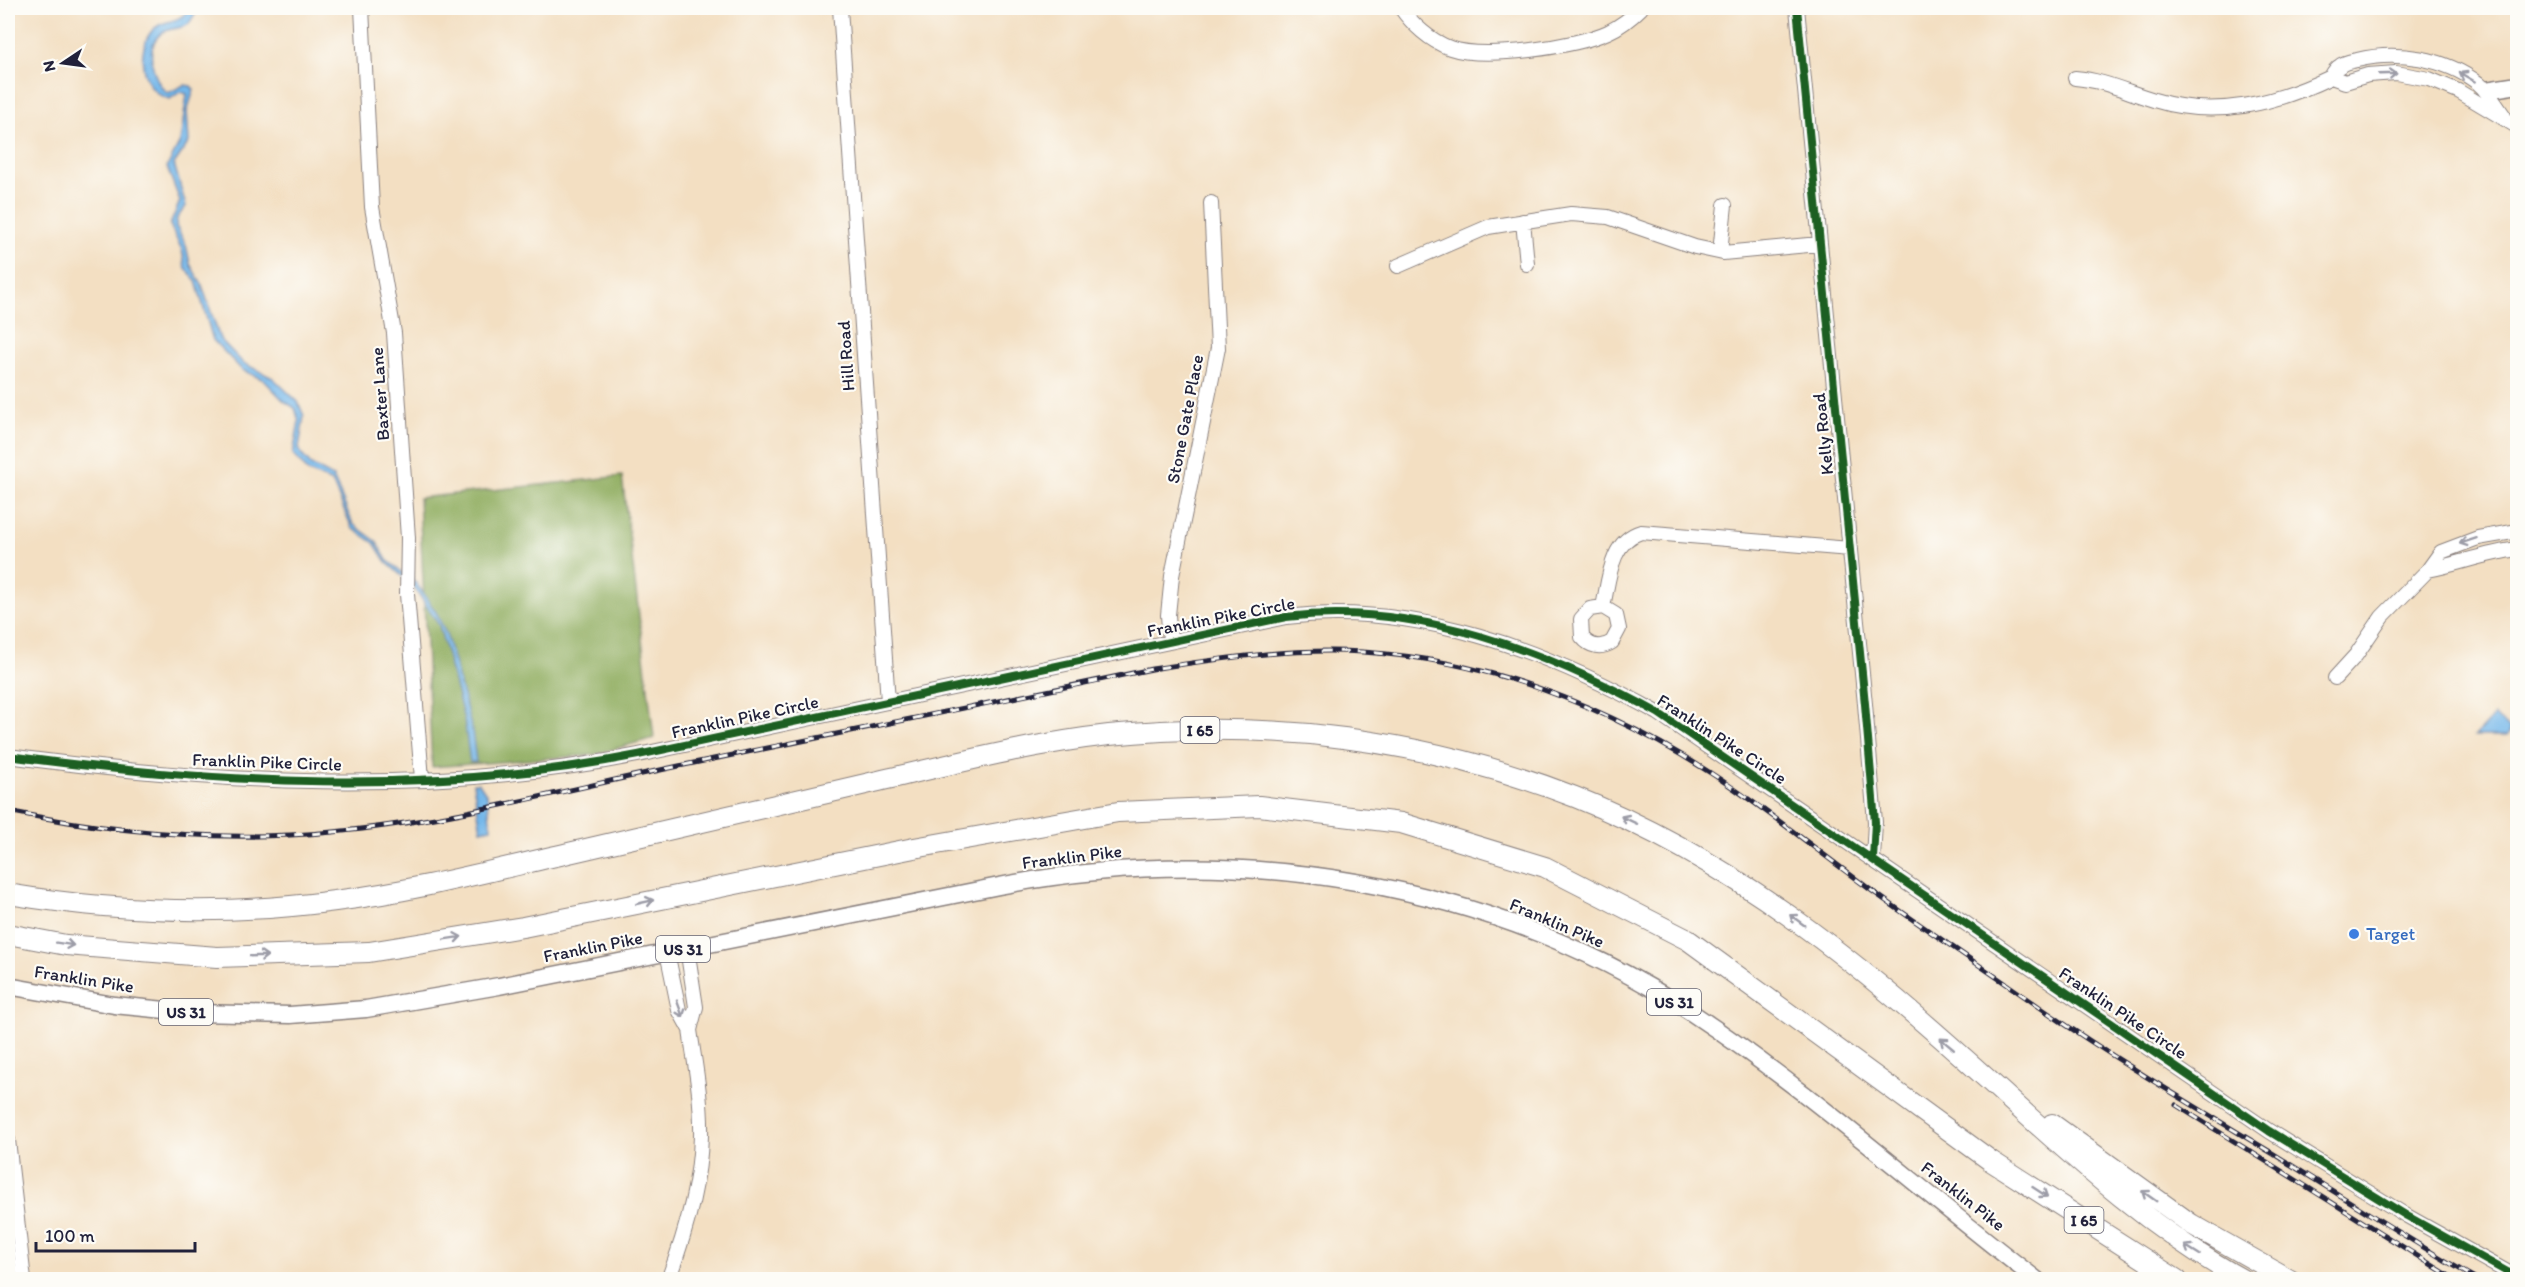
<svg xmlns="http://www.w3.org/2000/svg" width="2525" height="1287" viewBox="0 0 2525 1287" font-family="Itim,sans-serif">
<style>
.forest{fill:#90ad60;stroke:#59684e;stroke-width:1.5}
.water{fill:#75b7ea;stroke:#4c6c92;stroke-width:1.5}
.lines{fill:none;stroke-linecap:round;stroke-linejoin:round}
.minor-casing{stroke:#8a807e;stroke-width:16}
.major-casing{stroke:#8a807e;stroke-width:19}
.highway-casing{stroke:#8a807e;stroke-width:22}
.minor{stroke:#fff;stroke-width:14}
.major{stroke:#fff;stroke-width:16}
.highway{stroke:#fff;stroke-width:20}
.rail-casing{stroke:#22223b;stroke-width:5}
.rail{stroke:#fdfcf7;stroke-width:3;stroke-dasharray:9;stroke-linecap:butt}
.cycleway-casing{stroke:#fdfcf7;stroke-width:11}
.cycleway{stroke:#1b5e20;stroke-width:8}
.oneway{stroke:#9c9ca7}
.shop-dot{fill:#3f7fe0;stroke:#fdfcf7;stroke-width:2}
.labels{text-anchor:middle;stroke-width:4.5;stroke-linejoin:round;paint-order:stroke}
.shield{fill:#fdfcf7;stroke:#646373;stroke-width:1.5}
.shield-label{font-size:16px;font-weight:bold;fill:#22223b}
.street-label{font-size:18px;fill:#22223b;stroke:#fdfcf7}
.shop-label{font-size:18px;fill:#366cbe;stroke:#fdfcf7;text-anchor:start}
</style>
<rect width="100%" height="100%" fill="#fdfcf7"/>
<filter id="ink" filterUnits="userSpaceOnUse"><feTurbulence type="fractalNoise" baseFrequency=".0167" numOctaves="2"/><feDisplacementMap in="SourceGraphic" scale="12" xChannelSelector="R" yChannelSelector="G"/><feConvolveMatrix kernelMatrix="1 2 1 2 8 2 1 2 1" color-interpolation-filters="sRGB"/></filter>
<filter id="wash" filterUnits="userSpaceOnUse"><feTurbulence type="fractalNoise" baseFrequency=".008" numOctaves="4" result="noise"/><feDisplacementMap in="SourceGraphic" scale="24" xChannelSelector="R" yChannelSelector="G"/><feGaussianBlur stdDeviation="1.35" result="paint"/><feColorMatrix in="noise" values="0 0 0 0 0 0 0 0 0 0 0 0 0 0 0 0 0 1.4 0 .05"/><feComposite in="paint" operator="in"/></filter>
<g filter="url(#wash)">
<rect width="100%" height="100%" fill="#f3dfc2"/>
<path class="forest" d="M622,476L654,738L593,755L432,767L419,498Z"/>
<path class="water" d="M190,8H199L189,24C180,30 170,27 162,33C143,45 153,83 168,93L184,85L191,86L194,90L187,111L189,142L174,164L186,206L177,218L176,226L186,245L190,264L202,285L220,339L243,363L273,378L298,402L304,416L299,448L302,455L311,465L333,477L353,524L376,541L387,560L416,583L436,612L446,634L455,665L472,730L476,762H470L464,719L439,625L414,587L386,562L374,543L352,528L332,482L308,472L293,454L299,421L295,408L284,401L264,380L242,370L213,340L196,281L185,267L182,250L170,225L180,201L167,167L180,142L187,94L180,92L170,99C142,93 135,53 151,32C163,17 178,26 190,8Z
M2494,716L2511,730L2507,736H2475Z
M473,783H479L487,795L491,828L481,830Z"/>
</g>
<g filter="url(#ink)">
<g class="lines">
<defs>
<path id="minor" d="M362,8L372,207L394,333L408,538L407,594L422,779
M840,8L888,702
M1401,8C1412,24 1430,41 1450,48C1484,60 1575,47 1608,32C1621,26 1631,18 1641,8
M1797,8L1865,704L1875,822L1873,859
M2331,77C2333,73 2336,68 2340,66C2344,62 2352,61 2357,60C2397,50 2445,58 2478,83C2489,92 2496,105 2504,116
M2075,78C2103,80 2127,92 2154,100C2215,119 2275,104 2331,77L2345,82L2368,75L2396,73L2429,79L2458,91L2518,127
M1523,221L1527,264
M1720,252L1725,205
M1398,266L1488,227L1571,214L1608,217L1695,247L1723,253L1819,244
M2428,570C2459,564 2485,553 2518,549
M1603,607L1616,615L1619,629L1612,642C1601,649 1590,647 1582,637L1581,619L1590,609L1603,607C1609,580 1610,541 1641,532L1850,549
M1170,641L1168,615L1172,576L1218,348L1211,203
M2335,678L2356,655L2382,617L2428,570L2441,552L2478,538L2518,531
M8,756C214,784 432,796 638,755L1286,617C1417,601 1546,651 1658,713L2269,1131L2407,1216L2518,1278
M667,952L679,1010L690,1030L696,1007L687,948
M8,1140L24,1280
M668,1280C685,1235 700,1183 701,1136C702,1100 695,1065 690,1030"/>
<path id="major" d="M2486,90L2518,85
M8,986L114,1005L196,1013L290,1015L366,1009L499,986L999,886C1236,840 1489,880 1692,1013C1813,1093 1922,1192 2037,1280"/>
<path id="highway" d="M8,894C116,912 226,916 335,901C415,891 494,870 573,852C672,829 771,806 870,783C949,765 1028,744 1109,735C1267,719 1427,739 1575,797C1732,859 1862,965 1985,1077C2067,1151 2145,1226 2243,1280
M8,934L66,945L217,957L369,952L523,927L914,848L1118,812L1259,806L1401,823L1545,867L1688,940L1991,1161L2177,1280
M2052,1124L2191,1224L2290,1280"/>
</defs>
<use href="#minor" class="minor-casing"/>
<use href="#major" class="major-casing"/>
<use href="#highway" class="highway-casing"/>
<use href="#minor" class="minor"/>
<use href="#major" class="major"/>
<use href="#highway" class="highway"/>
<defs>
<path id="rail" d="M8,811C114,833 225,842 333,832C453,821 571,788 689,764C843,732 998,702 1152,669C1222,658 1292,648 1363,652C1487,660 1604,705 1709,772C1764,807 1815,849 1868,888C1925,929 1984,968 2041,1008C2116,1060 2194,1106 2272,1153C2340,1195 2408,1239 2478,1280
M2176,1105L2456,1280"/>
</defs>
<use href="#rail" class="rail-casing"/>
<use href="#rail" class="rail"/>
<defs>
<path id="cycleway" d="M1797,8L1865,704L1875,822L1873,859
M8,756C214,784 432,796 638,755L1286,617C1417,601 1546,651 1658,713L2269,1131L2407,1216L2518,1278"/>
</defs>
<use href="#cycleway" class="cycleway-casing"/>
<use href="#cycleway" class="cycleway"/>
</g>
<defs><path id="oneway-shaft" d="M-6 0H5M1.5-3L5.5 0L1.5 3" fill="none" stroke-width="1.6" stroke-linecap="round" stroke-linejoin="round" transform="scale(1.5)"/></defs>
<g class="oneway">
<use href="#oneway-shaft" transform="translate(2388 74) rotate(-2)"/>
<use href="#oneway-shaft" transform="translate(2467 77) rotate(-150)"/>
<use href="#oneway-shaft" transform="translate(2468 541) rotate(162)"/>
<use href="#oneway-shaft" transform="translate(1629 820) rotate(-155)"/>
<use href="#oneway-shaft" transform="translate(645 902) rotate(-13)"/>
<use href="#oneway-shaft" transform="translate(1797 920) rotate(-144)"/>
<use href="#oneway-shaft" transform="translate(453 938) rotate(-9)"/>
<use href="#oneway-shaft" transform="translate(65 944) rotate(9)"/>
<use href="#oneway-shaft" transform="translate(259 956) rotate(-2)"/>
<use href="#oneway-shaft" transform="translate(680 1009) rotate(70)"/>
<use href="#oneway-shaft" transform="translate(1947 1044) rotate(-140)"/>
<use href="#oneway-shaft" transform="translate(2040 1192) rotate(33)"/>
<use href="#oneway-shaft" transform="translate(2149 1196) rotate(-145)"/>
<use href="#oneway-shaft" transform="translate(2192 1250) rotate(-148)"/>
</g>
</g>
<circle class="shop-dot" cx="2354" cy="934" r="6"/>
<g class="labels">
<g class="shield">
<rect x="1180.5" y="717" width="39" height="26" rx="4.5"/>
<rect x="656" y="936" width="54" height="26" rx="4.5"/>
<rect x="1647" y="989" width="54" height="26" rx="4.5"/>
<rect x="159" y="999" width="54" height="26" rx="4.5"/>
<rect x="2064.5" y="1207" width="39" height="26" rx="4.5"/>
</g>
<g class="shield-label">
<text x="1200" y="736">I 65</text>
<text x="683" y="955">US 31</text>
<text x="1674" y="1008">US 31</text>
<text x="186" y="1018">US 31</text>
<text x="2084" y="1226">I 65</text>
</g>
<g class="street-label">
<text transform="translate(846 356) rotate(-94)" y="6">Hill Road</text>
<text transform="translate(380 394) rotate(-94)" y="6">Baxter Lane</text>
<text transform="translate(1185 419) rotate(-79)" y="6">Stone Gate Place</text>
<text transform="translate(1823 434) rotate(-96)" y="6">Kelly Road</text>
<text transform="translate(1221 617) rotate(-11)" y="6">Franklin Pike Circle</text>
<text transform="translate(745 717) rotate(-12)" y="6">Franklin Pike Circle</text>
<text transform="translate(1722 739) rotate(33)" y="6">Franklin Pike Circle</text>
<text transform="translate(267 762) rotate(2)" y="6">Franklin Pike Circle</text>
<text transform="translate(1072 857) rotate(-7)" y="6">Franklin Pike</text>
<text transform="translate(1557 923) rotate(23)" y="6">Franklin Pike</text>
<text transform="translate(593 947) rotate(-11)" y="6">Franklin Pike</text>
<text transform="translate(84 979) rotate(9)" y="6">Franklin Pike</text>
<text transform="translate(2123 1013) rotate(34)" y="6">Franklin Pike Circle</text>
<text transform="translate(1963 1196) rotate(38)" y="6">Franklin Pike</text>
</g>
<g class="shop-label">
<text x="2366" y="940">Target</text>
</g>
</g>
<rect width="2525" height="1287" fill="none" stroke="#fdfcf7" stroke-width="30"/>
<g transform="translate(63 63) rotate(257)" stroke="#fdfcf7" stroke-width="4.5" paint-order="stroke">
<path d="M0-4.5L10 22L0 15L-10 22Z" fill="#22223b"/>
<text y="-9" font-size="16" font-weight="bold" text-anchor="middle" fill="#22223b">N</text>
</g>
<path d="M36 1242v9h159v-9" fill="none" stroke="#22223b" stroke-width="3"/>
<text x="45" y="1242" font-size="18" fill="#22223b" stroke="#fdfcf7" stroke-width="4.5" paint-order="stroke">100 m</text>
</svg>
